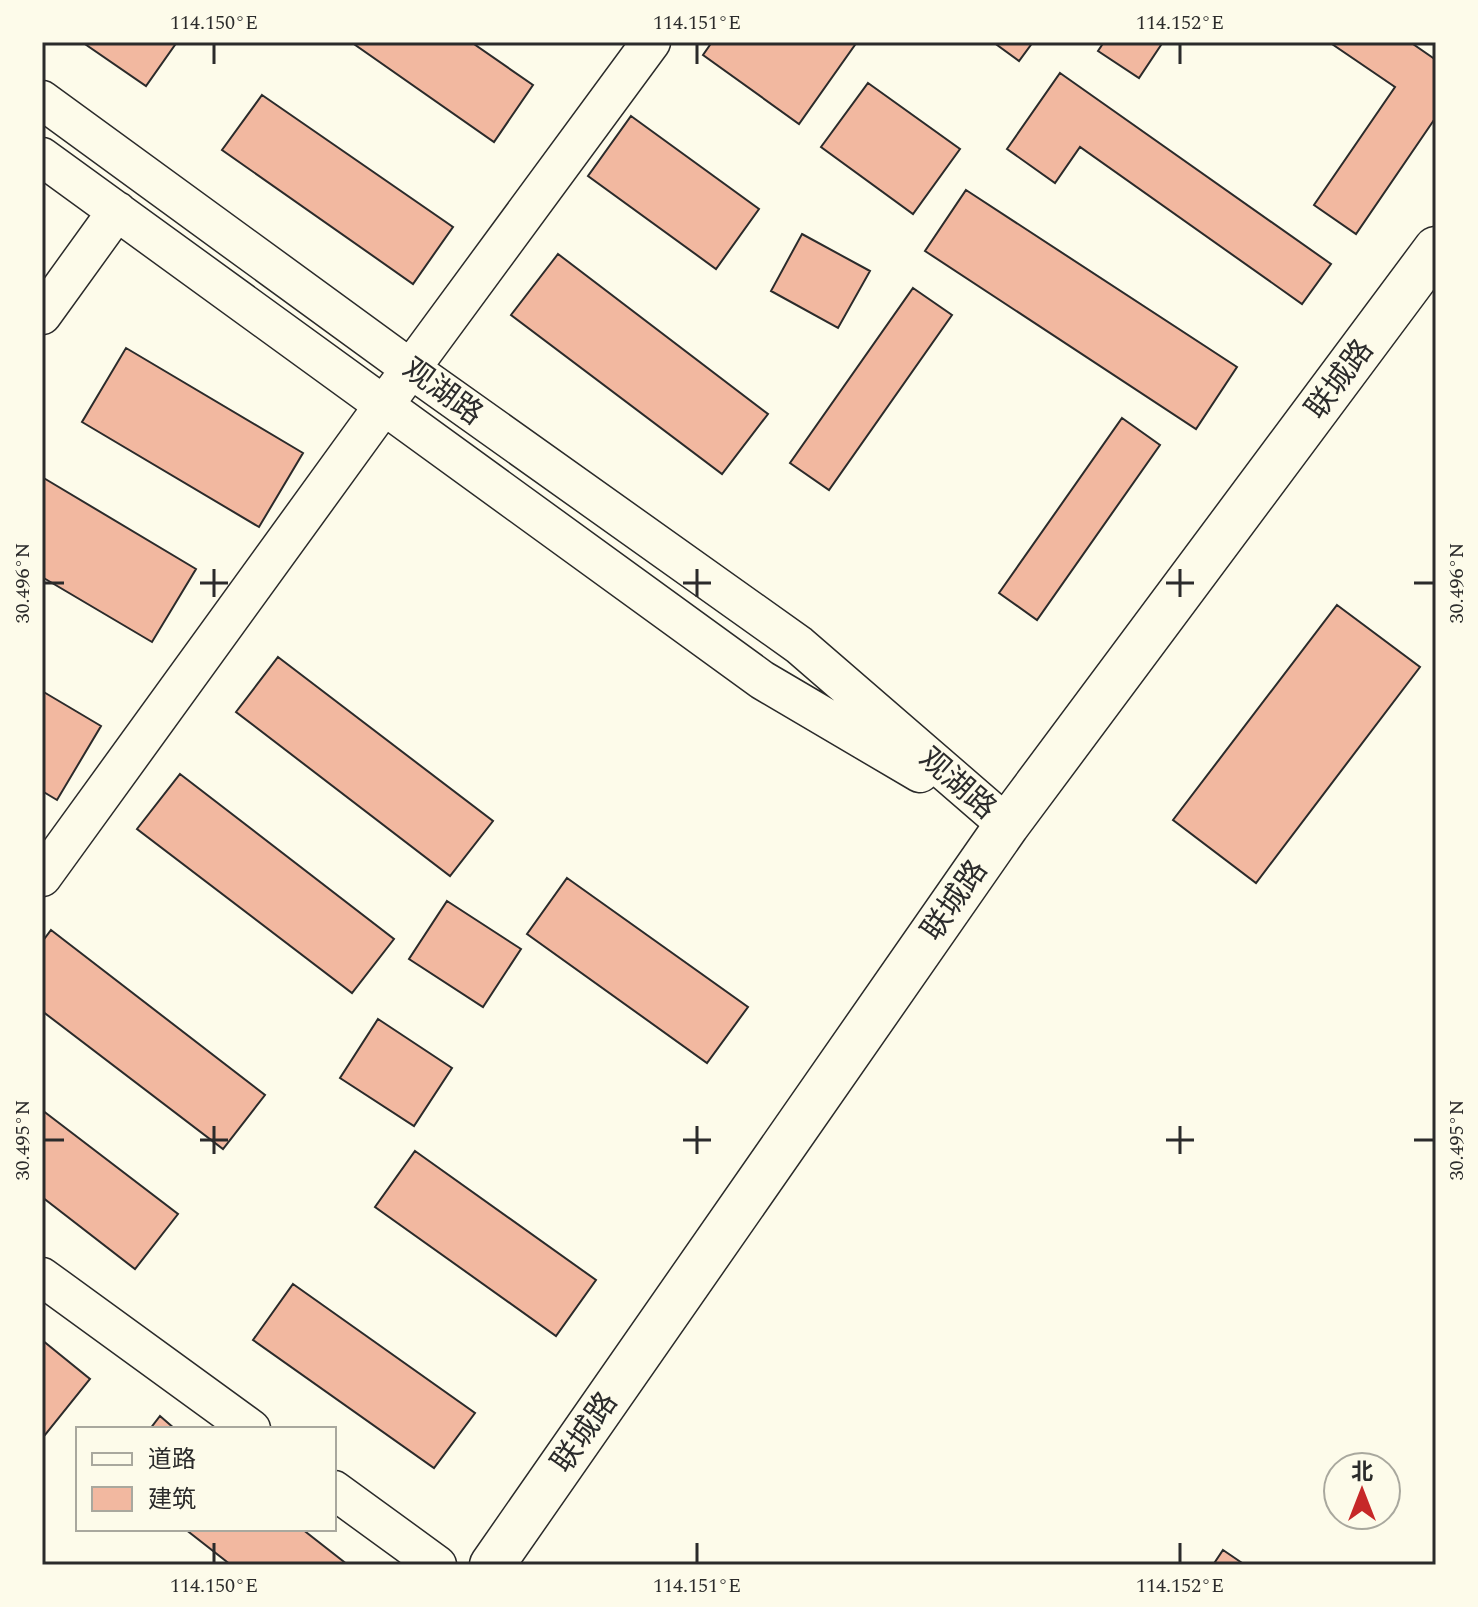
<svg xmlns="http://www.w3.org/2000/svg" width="1478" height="1607" viewBox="0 0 1478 1607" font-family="Spectral,'Noto Sans SC',serif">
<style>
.building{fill:#f2b8a0;stroke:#2b2b2b;stroke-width:2}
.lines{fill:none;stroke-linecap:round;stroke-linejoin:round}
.minor-casing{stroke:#2b2b2b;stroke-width:41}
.major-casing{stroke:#2b2b2b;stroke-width:47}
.minor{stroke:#fdfbea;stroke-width:38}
.major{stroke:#fdfbea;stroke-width:44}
.ticks{fill:none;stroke:#2b2b2b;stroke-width:3}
.labels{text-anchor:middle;stroke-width:6;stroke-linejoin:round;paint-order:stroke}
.street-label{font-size:30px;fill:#2b2b2b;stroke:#fdfbea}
.neatline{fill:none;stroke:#2b2b2b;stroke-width:3}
.ticks-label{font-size:20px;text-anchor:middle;fill:#2b2b2b}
</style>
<rect width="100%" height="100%" fill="#fdfbea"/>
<path class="building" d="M82,42H177L146,86Z
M351,42H471L533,85L494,142Z
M712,42H857L799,124L703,55Z
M993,42H1033L1019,61Z
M1104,42H1163L1139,78L1098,51Z
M1329,42H1410L1436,60V117L1356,234L1314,205L1395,87Z
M1060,73L1331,264L1302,304L1080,147L1055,183L1007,149Z
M868,83L960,149L913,214L821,147Z
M262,95L453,227L413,284L222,150Z
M631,116L759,209L716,269L588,176Z
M966,190L1237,367L1196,429L925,251Z
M802,234L870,271L838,328L771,291Z
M558,254L768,414L722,474L511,315Z
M913,288L952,315L829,490L790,463Z
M126,348L303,453L259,527L82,422Z
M1122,418L1160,445L1037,620L999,593Z
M42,477L196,569L152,642L42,577Z
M1337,605L1420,667L1256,883L1173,820Z
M278,657L493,821L450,876L236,712Z
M42,691L101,726L57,800L42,791Z
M180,774L394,939L352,993L137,829Z
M567,878L748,1007L707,1063L527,934Z
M447,901L521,949L483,1007L409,959Z
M51,930L265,1095L223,1149L42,1011V942Z
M378,1019L452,1068L414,1126L340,1078Z
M42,1110L178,1214L135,1269L42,1197Z
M415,1151L596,1280L556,1336L375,1207Z
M293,1284L475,1413L434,1468L253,1340Z
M42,1340L90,1379L45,1435L42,1433Z
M160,1416L175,1429H150Z
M185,1529H302L348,1565H231Z
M1223,1550L1245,1565H1213Z"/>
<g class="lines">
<defs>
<path id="minor" d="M42,100L411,369L799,645L1007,825
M42,157L762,680L920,773
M42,315L117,211
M42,877L384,405L651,42
M42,1277L251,1429
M334,1490L437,1565"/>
<path id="major" d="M492,1565L1007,825L1436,249"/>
</defs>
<use href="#minor" class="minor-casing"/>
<use href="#major" class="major-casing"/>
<use href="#minor" class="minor"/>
<use href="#major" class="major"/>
</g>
<path class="ticks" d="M214,44V64M697,44V64M1180,44V64M214,569V597M697,569V597M1180,569V597M44,583H64M200,583H228M683,583H711M1166,583H1194M1414,583H1434M214,1126V1154M697,1126V1154M1180,1126V1154M44,1140H64M200,1140H228M683,1140H711M1166,1140H1194M1414,1140H1434M214,1543V1563M697,1543V1563M1180,1543V1563"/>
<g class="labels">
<g class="street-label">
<text transform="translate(1339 379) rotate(-53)" y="10">联城路</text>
<text transform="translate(443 391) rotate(36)" y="10">观湖路</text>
<text transform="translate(958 783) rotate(41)" y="10">观湖路</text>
<text transform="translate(954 900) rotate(-55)" y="10">联城路</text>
<text transform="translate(584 1432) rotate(-55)" y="10">联城路</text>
</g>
</g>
<rect width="1478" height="1607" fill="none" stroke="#fdfbea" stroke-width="88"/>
<rect x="76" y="1427" width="260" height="104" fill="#fdfbea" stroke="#a9a89e" stroke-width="2"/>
<rect x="92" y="1453" width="40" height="12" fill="#fdfbea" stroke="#a9a89e" stroke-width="2"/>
<text x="148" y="1467" font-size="24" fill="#2b2b2b">道路</text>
<rect x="92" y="1487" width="40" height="24" fill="#f2b8a0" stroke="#a9a89e" stroke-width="2"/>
<text x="148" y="1507" font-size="24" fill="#2b2b2b">建筑</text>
<g transform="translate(1362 1491)"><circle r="38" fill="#fdfbea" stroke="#a9a89e" stroke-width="2"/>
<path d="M0-6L14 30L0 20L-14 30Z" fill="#c62828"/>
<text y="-12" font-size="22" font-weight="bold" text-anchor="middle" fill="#2b2b2b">北</text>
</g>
<rect x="44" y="44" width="1390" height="1519" class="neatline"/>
<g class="ticks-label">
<text x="214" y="29">114.150°E</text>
<text x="697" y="29">114.151°E</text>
<text x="1180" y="29">114.152°E</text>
<text transform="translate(22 583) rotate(-90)" y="7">30.496°N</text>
<text transform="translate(1456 583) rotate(-90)" y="7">30.496°N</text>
<text transform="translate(22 1140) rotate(-90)" y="7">30.495°N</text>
<text transform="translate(1456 1140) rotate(-90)" y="7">30.495°N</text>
<text x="214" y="1592">114.150°E</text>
<text x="697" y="1592">114.151°E</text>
<text x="1180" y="1592">114.152°E</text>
</g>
</svg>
